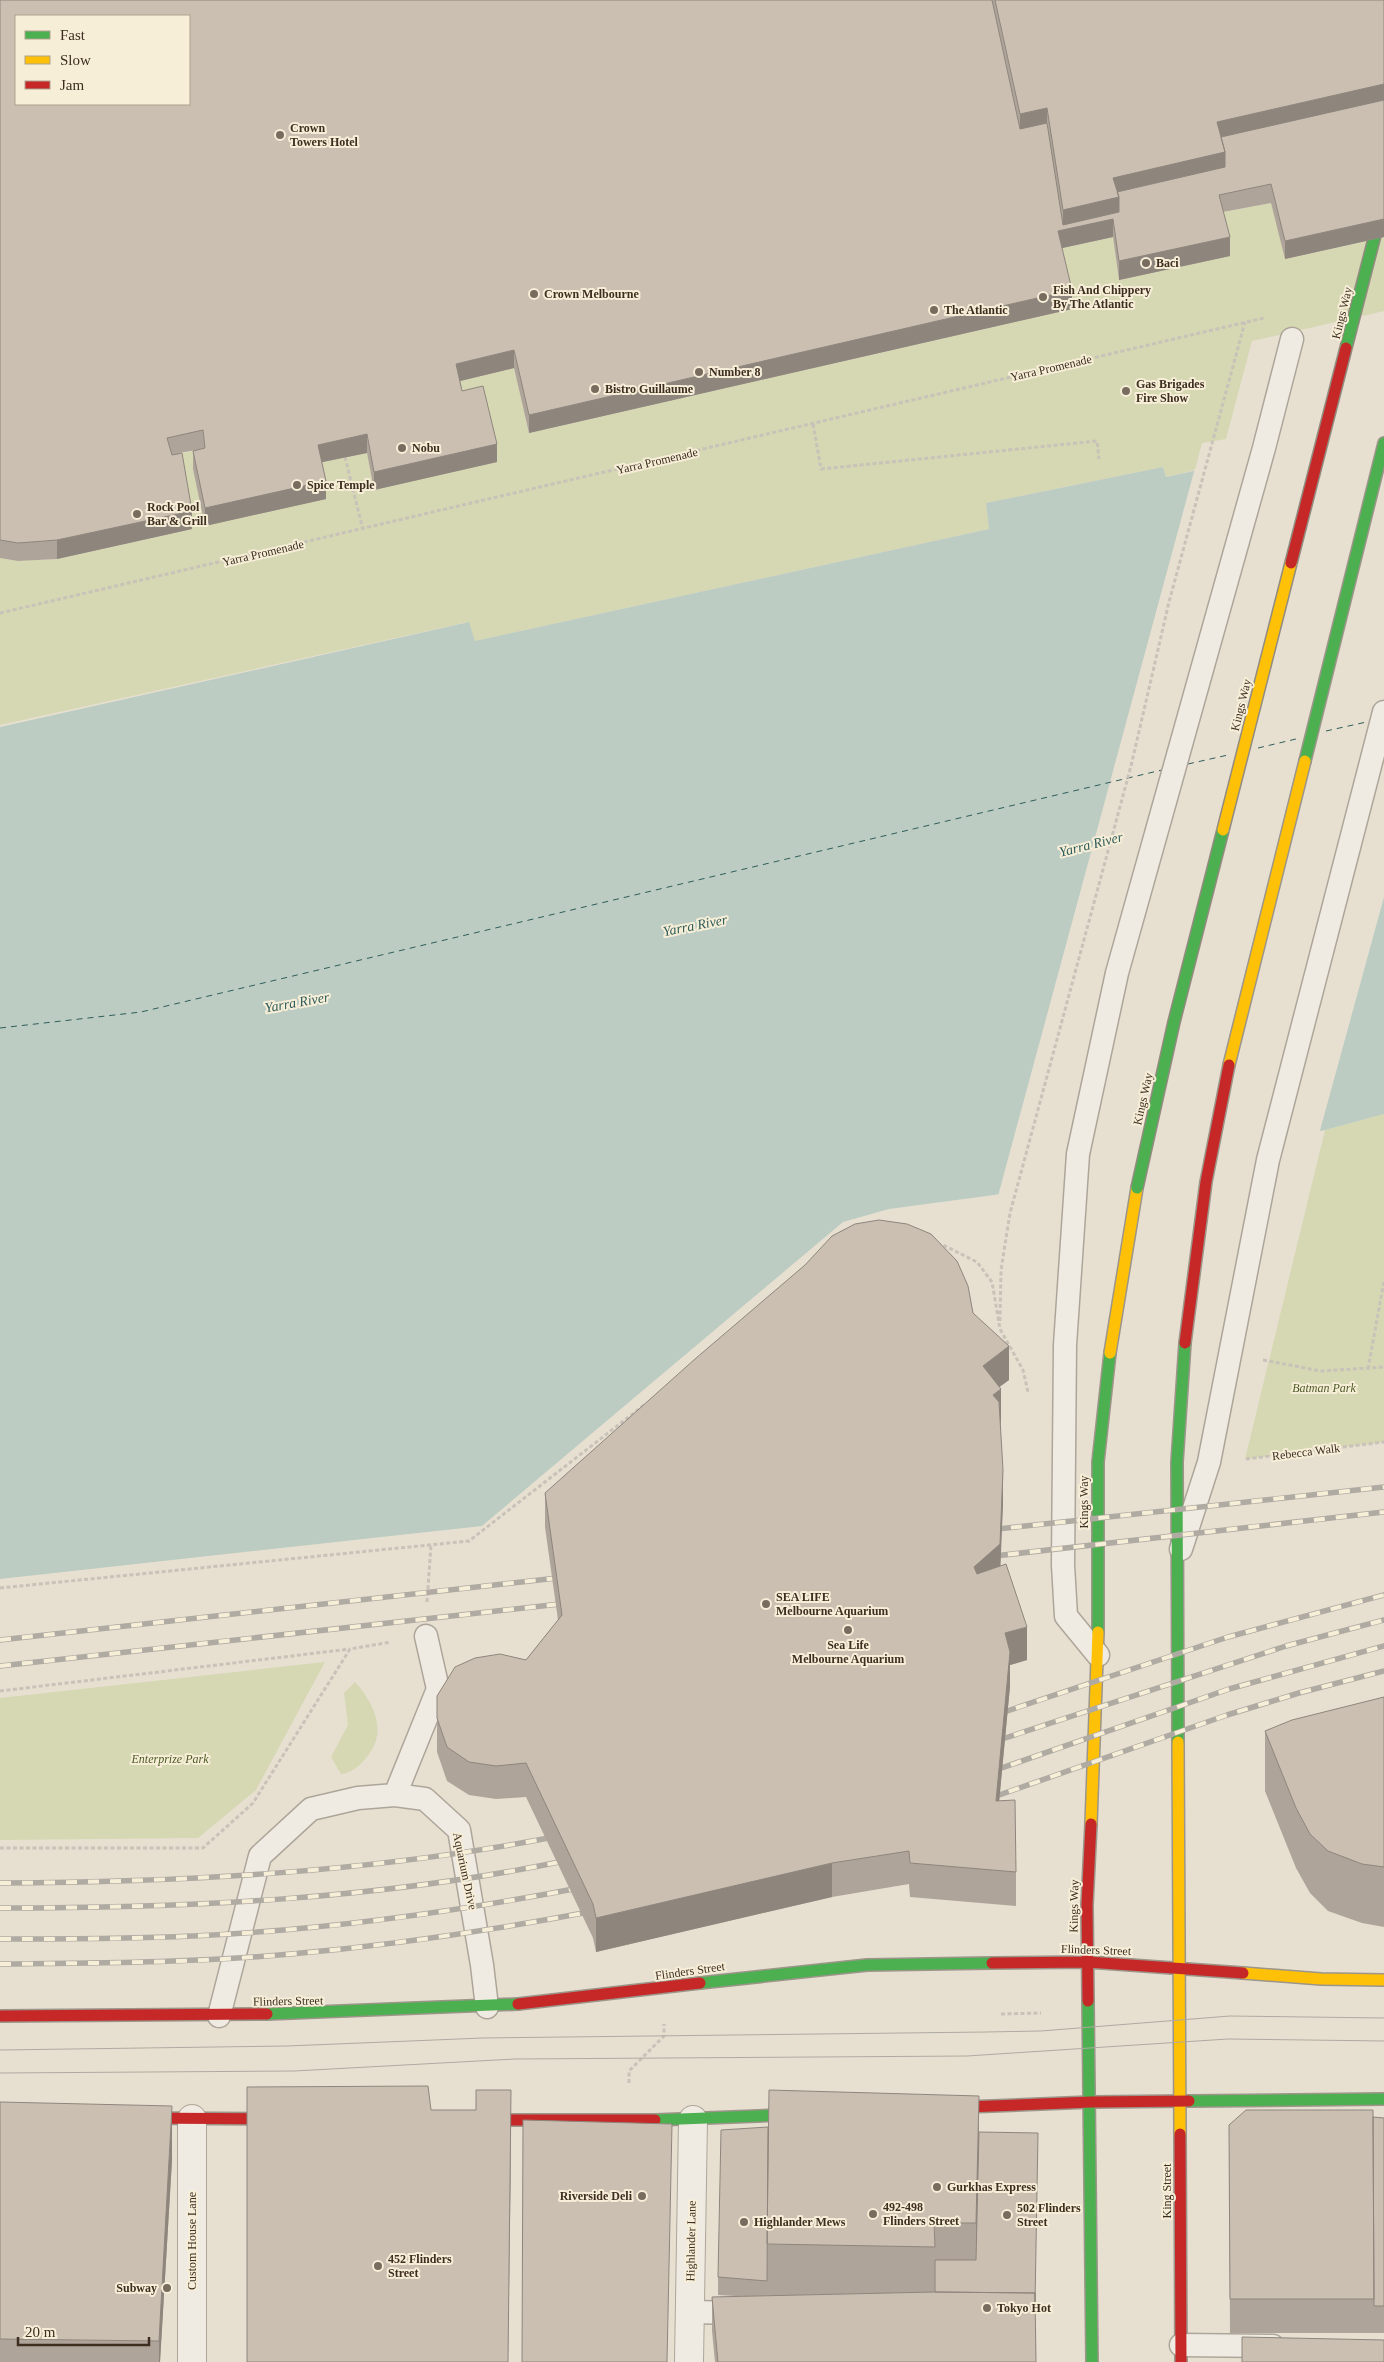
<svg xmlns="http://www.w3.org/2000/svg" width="1384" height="2362" viewBox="0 0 1384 2362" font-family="Georgia,serif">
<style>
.green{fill:#d6d7b3}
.water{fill:#bcccc2}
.pier{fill:#e7e0d1}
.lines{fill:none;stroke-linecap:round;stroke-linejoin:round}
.ferry{stroke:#2f5d5a;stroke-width:1;stroke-dasharray:6 5;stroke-linecap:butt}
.lane-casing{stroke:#ada599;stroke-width:25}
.street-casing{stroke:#ada599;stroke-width:30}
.fast-casing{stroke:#9c958a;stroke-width:14}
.slow-casing{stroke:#9c958a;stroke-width:14}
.jam-casing{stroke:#9c958a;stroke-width:14}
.path{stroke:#c8c2b9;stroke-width:3;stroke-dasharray:4 2.5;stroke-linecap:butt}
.lane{stroke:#efebe3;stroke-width:22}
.street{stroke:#efebe3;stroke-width:28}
.fast{stroke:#4caf50;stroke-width:11}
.slow{stroke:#ffc107;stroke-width:11}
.jam{stroke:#c62828;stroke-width:11}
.tram{stroke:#afaaa2;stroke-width:1}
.rail-casing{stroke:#afaaa2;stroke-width:5.5}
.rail{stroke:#f7eed8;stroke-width:4;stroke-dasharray:11;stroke-linecap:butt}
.fast-bridge-casing{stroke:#928b80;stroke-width:14;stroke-linecap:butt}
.slow-bridge-casing{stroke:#928b80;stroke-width:14;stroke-linecap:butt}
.jam-bridge-casing{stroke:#928b80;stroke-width:14;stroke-linecap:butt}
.fast-bridge{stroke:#4caf50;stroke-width:11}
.slow-bridge{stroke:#ffc107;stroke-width:11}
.jam-bridge{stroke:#c62828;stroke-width:11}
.wall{fill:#afa499}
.shaded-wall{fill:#8e867d}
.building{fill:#cbbfb2;stroke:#8e867d;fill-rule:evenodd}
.poi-dot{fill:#786c5e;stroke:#f7eed8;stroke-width:2}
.labels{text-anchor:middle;stroke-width:4;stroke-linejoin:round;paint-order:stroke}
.poi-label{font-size:12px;font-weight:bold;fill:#3d2e20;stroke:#f7eed8;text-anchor:start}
.street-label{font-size:12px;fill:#3d2e20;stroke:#f7eed8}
.park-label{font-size:12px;font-style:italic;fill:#4d5a26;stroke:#f7eed8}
.water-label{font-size:14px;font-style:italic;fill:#2f5d5a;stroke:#f7eed8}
</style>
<rect width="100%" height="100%" fill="#e7e0d1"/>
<path class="green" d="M1271,203L1286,259L1384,237V311L1252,341L1226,439L1202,443L1195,470L1166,477L1163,467L986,503L989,529L475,641L468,622L0,725V558L18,561L57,559L192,529L167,456L203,449L193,469L206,526L318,463L367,453L374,490L462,409L456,382L514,368L529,433L1071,309L1058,249L1113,237L1119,279L1219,213Z
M1384,1114V1442L1245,1459L1325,1130Z
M325,1662L256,1790L198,1838L0,1840V1698Z
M355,1682C375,1704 388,1733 366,1758C358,1767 352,1773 341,1774L331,1757L348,1725L344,1693Z"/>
<path class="water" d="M1384,429V1114L1325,1130L994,1195L889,1209L843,1222L482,1526L0,1579V727L469,622L475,641L989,529L986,503L1163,467L1166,477Z"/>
<path class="pier" d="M1384,427V897L1319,1134L998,1196L1195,468Z"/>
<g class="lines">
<path class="ferry" d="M1326,731L1371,721
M1258,748L1296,739
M1188,764L1228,755
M0,1028L141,1012L1162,770"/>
<defs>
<path id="lane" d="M1181,1549L1209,1462L1268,1160L1384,712
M1098,1655L1066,1616L1063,1565L1065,1345L1078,1154L1117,973L1264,448L1292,339
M395,1795L438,1689L426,1636
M219,2016L260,1856L311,1809L358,1798L395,1795L425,1799L459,1830L482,1965L487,2007
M689,2312L743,2313
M1181,2345L1273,2346"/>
<path id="street" d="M192,2362V2119
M689,2362L693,2120"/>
<path id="fast" d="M1305,761L1384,443
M1098,1632V1462L1110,1353
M1178,1742L1177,1462L1185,1343
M700,1983L867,1965L992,1963
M1088,2001L1092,2362
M267,2014L518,2004
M1189,2101L1384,2099
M655,2120L806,2114"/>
<path id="slow" d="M1229,1065L1305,761
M1110,1353L1137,1188
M1178,1742L1180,2134
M1091,1824L1098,1632
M1243,1973L1321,1979L1384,1980"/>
<path id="jam" d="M1185,1343L1206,1182L1229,1065
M992,1963L1088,1962L1243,1973
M1088,2001L1087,1905L1091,1824
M518,2004L700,1983
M0,2016L267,2014
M941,2108L1091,2102L1189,2101
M134,2118L283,2119
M474,2120H655
M1180,2134L1181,2362"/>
</defs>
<use href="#lane" class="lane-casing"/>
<use href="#street" class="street-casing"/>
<use href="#fast" class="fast-casing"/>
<use href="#slow" class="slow-casing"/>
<use href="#jam" class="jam-casing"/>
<path class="path" d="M813,424L821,469L1097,441L1099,459
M345,457L363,530
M0,613L1264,318
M937,1245H943L977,1262L992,1282L1000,1329L1023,1370L1028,1392
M1000,1321L1001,1270L1010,1213L1131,766L1169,602L1245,322
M1263,1360L1321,1371L1384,1367
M1368,1369L1384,1281
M1246,1459L1384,1442
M0,1588L469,1541L644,1405
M427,1602L431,1545
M0,1691L350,1649
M0,1848H203L253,1803L350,1649L391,1642
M1001,2014L1041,2013
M629,2083V2071L664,2036V2024"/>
<use href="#lane" class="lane"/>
<use href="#street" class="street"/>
<use href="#fast" class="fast"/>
<use href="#slow" class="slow"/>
<use href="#jam" class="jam"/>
<path class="tram" d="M0,2050L287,2046L483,2038L986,2032L1041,2031L1230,2016L1384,2018
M0,2073L294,2071L515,2059L967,2056L1228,2039L1384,2041"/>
<defs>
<path id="rail" d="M989,1530L1384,1487
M986,1557L1384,1512
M0,1640L566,1577
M0,1666L569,1603
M995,1715L1228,1637L1384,1595
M993,1742L1286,1646L1384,1620
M990,1772L1229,1689L1384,1646
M988,1799L1227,1715L1299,1693L1384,1671
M0,1883C188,1882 375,1872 559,1836
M0,1908C190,1908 383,1899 569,1860
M0,1939C64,1939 129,1939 193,1936C325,1930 455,1912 584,1887
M0,1964C97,1963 194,1963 291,1954C393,1945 494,1930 594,1911"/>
</defs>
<use href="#rail" class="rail-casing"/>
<use href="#rail" class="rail"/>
<defs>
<path id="fast-bridge" d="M1346,348L1384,200
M1137,1188L1174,1022L1223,830"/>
<path id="slow-bridge" d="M1223,830L1291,563"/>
<path id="jam-bridge" d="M1291,563L1346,348"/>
</defs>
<use href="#fast-bridge" class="fast-bridge-casing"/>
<use href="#slow-bridge" class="slow-bridge-casing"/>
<use href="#jam-bridge" class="jam-bridge-casing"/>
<use href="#fast-bridge" class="fast-bridge"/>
<use href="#slow-bridge" class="slow-bridge"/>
<use href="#jam-bridge" class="jam-bridge"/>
</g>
<path class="wall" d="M0,0H1384V237L1285,259L1271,203L1223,212L1230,256L1119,280L1113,237L1062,248L1072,309L529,433L514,368L460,381L462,391L497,462L374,490L367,453L322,462L326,499L205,526L193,469V451L202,449L179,453L192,529L57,559L18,561L0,558Z
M973,1313L1009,1380L999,1387L1003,1503L1000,1566L1027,1660L1010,1665V1686L999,1801L1016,1872V1906L910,1897L909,1884L832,1897L596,1952L593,1938L526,1797L496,1799L469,1795L447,1781L437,1752V1696L526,1660L558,1620L545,1527V1493Z
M1384,1697V1927L1362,1923L1328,1911L1310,1893L1296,1868L1265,1791V1731Z
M0,2102L172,2160L160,2362H0Z
M1373,2117L1384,2118V2333H1230L1229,2125Z
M768,2127L979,2132L1035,2317L1036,2362H715L712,2331V2297L735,2296L718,2295V2277Z"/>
<path class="shaded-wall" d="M1384,84V118L1119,231L1113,219V237L1058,249V231L1063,230V210L1113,178L1217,122Z
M1047,108V141L1020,148V114Z
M1384,219V237L1285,259V241Z
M1230,237V256L1119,280V261Z
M1072,290V309L529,433V415Z
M514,350V368L456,382V364Z
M367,434V453L318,463V445Z
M497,444V462L374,490V472Z
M326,481V499L205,526V508Z
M192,511V529L57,559V540Z
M1009,1346V1380L983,1399V1366Z
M1001,1389V1423L993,1428V1395Z
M1003,1470V1503L1000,1578L974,1600V1567Z
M1027,1627V1660L1010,1665V1686L996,1835V1801L1005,1633Z
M832,1863V1897L596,1952V1918Z
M511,2090V2149L508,2362Z
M979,2096V2150L976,2278V2223Z
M172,2106V2160L160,2362H159V2341Z"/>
<path class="building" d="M0,0H992L1020,129L1047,123L1063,225L1119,212V197L1117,192L1225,167V152L1221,137L1384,100V219L1285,241L1271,184L1219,195L1230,237L1119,261L1113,219L1058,231L1072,290L529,415L514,350L456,364L462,391L483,386L497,444L374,472L367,434L318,445L326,481L205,508L193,451L205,448L203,430L167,438L172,455L182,453L192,511L57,540L18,543L0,540ZM16,16H189V104H16Z
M995,0H1384V84L1217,122L1225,152L1113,178L1119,197L1063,210L1047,108L1020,114Z
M879,1220L907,1224L931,1234L957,1261L968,1286L973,1313L1009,1346L983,1366L1001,1389L993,1395L999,1402L1003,1470L1000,1544L974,1567L977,1574L1006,1564L1027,1627L1005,1633L1010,1652L996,1801L1015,1800L1016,1872L910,1863L909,1851L832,1863L596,1918L593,1904L526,1763L496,1766L469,1762L447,1747L437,1718V1696L455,1667L475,1658L500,1654L526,1660L562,1615L545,1493L695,1359L805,1265L832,1236L855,1224Z
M1384,1697V1867L1362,1864L1328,1851L1310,1834L1296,1808L1265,1731L1292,1720Z
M428,2086L431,2110H476V2090H511L508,2362H247V2087Z
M769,2090L979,2096L976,2223H934L935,2247L767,2244Z
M0,2102L172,2106L159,2341L0,2339Z
M1246,2110H1373L1374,2299H1230L1229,2125Z
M1373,2117L1384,2118V2306H1374Z
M523,2120L672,2124L667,2362H522Z
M768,2127L767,2281L718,2277L721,2130Z
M979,2132L1038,2133L1035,2304V2293L935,2292V2260H976Z
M934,2292L1035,2293L1036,2362H718L712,2297Z
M1242,2337L1384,2340V2362H1242Z"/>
<g class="poi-dot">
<circle cx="280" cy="135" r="5"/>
<circle cx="1146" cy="263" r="5"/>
<circle cx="534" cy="294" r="5"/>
<circle cx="1043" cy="297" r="5"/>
<circle cx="934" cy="310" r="5"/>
<circle cx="699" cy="372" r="5"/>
<circle cx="595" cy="389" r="5"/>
<circle cx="1126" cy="391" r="5"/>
<circle cx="402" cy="448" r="5"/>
<circle cx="297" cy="485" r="5"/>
<circle cx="137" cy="514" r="5"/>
<circle cx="766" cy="1604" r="5"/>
<circle cx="848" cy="1630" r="5"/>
<circle cx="937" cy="2187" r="5"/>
<circle cx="642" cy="2196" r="5"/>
<circle cx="873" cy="2214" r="5"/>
<circle cx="1007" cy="2215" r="5"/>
<circle cx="744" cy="2222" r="5"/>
<circle cx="378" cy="2266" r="5"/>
<circle cx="167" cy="2288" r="5"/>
<circle cx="987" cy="2308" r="5"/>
</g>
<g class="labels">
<g class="poi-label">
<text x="290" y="132">Crown<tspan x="290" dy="14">Towers Hotel</tspan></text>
<text x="1156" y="267">Baci</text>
<text x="1053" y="294">Fish And Chippery<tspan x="1053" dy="14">By The Atlantic</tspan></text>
<text x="544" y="298">Crown Melbourne</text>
<text x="944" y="314">The Atlantic</text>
<text x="709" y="376">Number 8</text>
<text x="1136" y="388">Gas Brigades<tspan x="1136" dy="14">Fire Show</tspan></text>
<text x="605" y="393">Bistro Guillaume</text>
<text x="412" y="452">Nobu</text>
<text x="307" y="489">Spice Temple</text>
<text x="147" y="511">Rock Pool<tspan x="147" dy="14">Bar &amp; Grill</tspan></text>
<text x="776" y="1601">SEA LIFE<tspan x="776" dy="14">Melbourne Aquarium</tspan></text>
<text x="848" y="1649" text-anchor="middle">Sea Life<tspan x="848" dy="14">Melbourne Aquarium</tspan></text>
<text x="947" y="2191">Gurkhas Express</text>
<text x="632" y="2200" text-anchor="end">Riverside Deli</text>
<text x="883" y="2211">492-498<tspan x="883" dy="14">Flinders Street</tspan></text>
<text x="1017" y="2212">502 Flinders<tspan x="1017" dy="14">Street</tspan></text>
<text x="754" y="2226">Highlander Mews</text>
<text x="388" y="2263">452 Flinders<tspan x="388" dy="14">Street</tspan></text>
<text x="157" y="2292" text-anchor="end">Subway</text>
<text x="997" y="2312">Tokyo Hot</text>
</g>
<g class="street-label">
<text transform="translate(1342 313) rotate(-76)" y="4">Kings Way</text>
<text transform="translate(1051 368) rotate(-13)" y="4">Yarra Promenade</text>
<text transform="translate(657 461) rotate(-13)" y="4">Yarra Promenade</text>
<text transform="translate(263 553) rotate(-13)" y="4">Yarra Promenade</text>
<text transform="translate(1241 705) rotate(-76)" y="4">Kings Way</text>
<text transform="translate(1143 1099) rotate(-77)" y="4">Kings Way</text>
<text transform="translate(1306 1452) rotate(-7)" y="4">Rebecca Walk</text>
<text transform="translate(1084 1502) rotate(-90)" y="4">Kings Way</text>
<text transform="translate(465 1871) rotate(78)" y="4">Aquarium Drive</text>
<text transform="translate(1074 1906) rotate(-89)" y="4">Kings Way</text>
<text transform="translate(1096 1950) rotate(2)" y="4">Flinders Street</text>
<text transform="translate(690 1971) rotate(-8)" y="4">Flinders Street</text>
<text transform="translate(288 2001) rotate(-1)" y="4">Flinders Street</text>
<text transform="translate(1167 2191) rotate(-90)" y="4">King Street</text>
<text transform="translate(192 2241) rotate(-90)" y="4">Custom House Lane</text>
<text transform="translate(691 2241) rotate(-89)" y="4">Highlander Lane</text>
</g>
<g class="park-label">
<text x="1324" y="1392">Batman Park</text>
<text x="170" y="1763">Enterprize Park</text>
</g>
<g class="water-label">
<text transform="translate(1091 844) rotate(-14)" y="5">Yarra River</text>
<text transform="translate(695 925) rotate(-11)" y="5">Yarra River</text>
<text transform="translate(297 1002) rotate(-10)" y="5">Yarra River</text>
</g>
</g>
<rect x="15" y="15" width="175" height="90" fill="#f7eed8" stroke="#ada18e"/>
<rect x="25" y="31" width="25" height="8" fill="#4caf50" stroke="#ada18e"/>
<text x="60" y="40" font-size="15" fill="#3d2e20">Fast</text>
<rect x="25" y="56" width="25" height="8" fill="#ffc107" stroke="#ada18e"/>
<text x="60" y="65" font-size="15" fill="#3d2e20">Slow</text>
<rect x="25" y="81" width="25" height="8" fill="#c62828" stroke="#ada18e"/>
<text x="60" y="90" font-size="15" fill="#3d2e20">Jam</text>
<path d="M18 2337v8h131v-8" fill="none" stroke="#3d2e20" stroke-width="2.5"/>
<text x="25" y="2337" font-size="15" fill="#3d2e20" stroke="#f7eed8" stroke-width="4" paint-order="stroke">20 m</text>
</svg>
